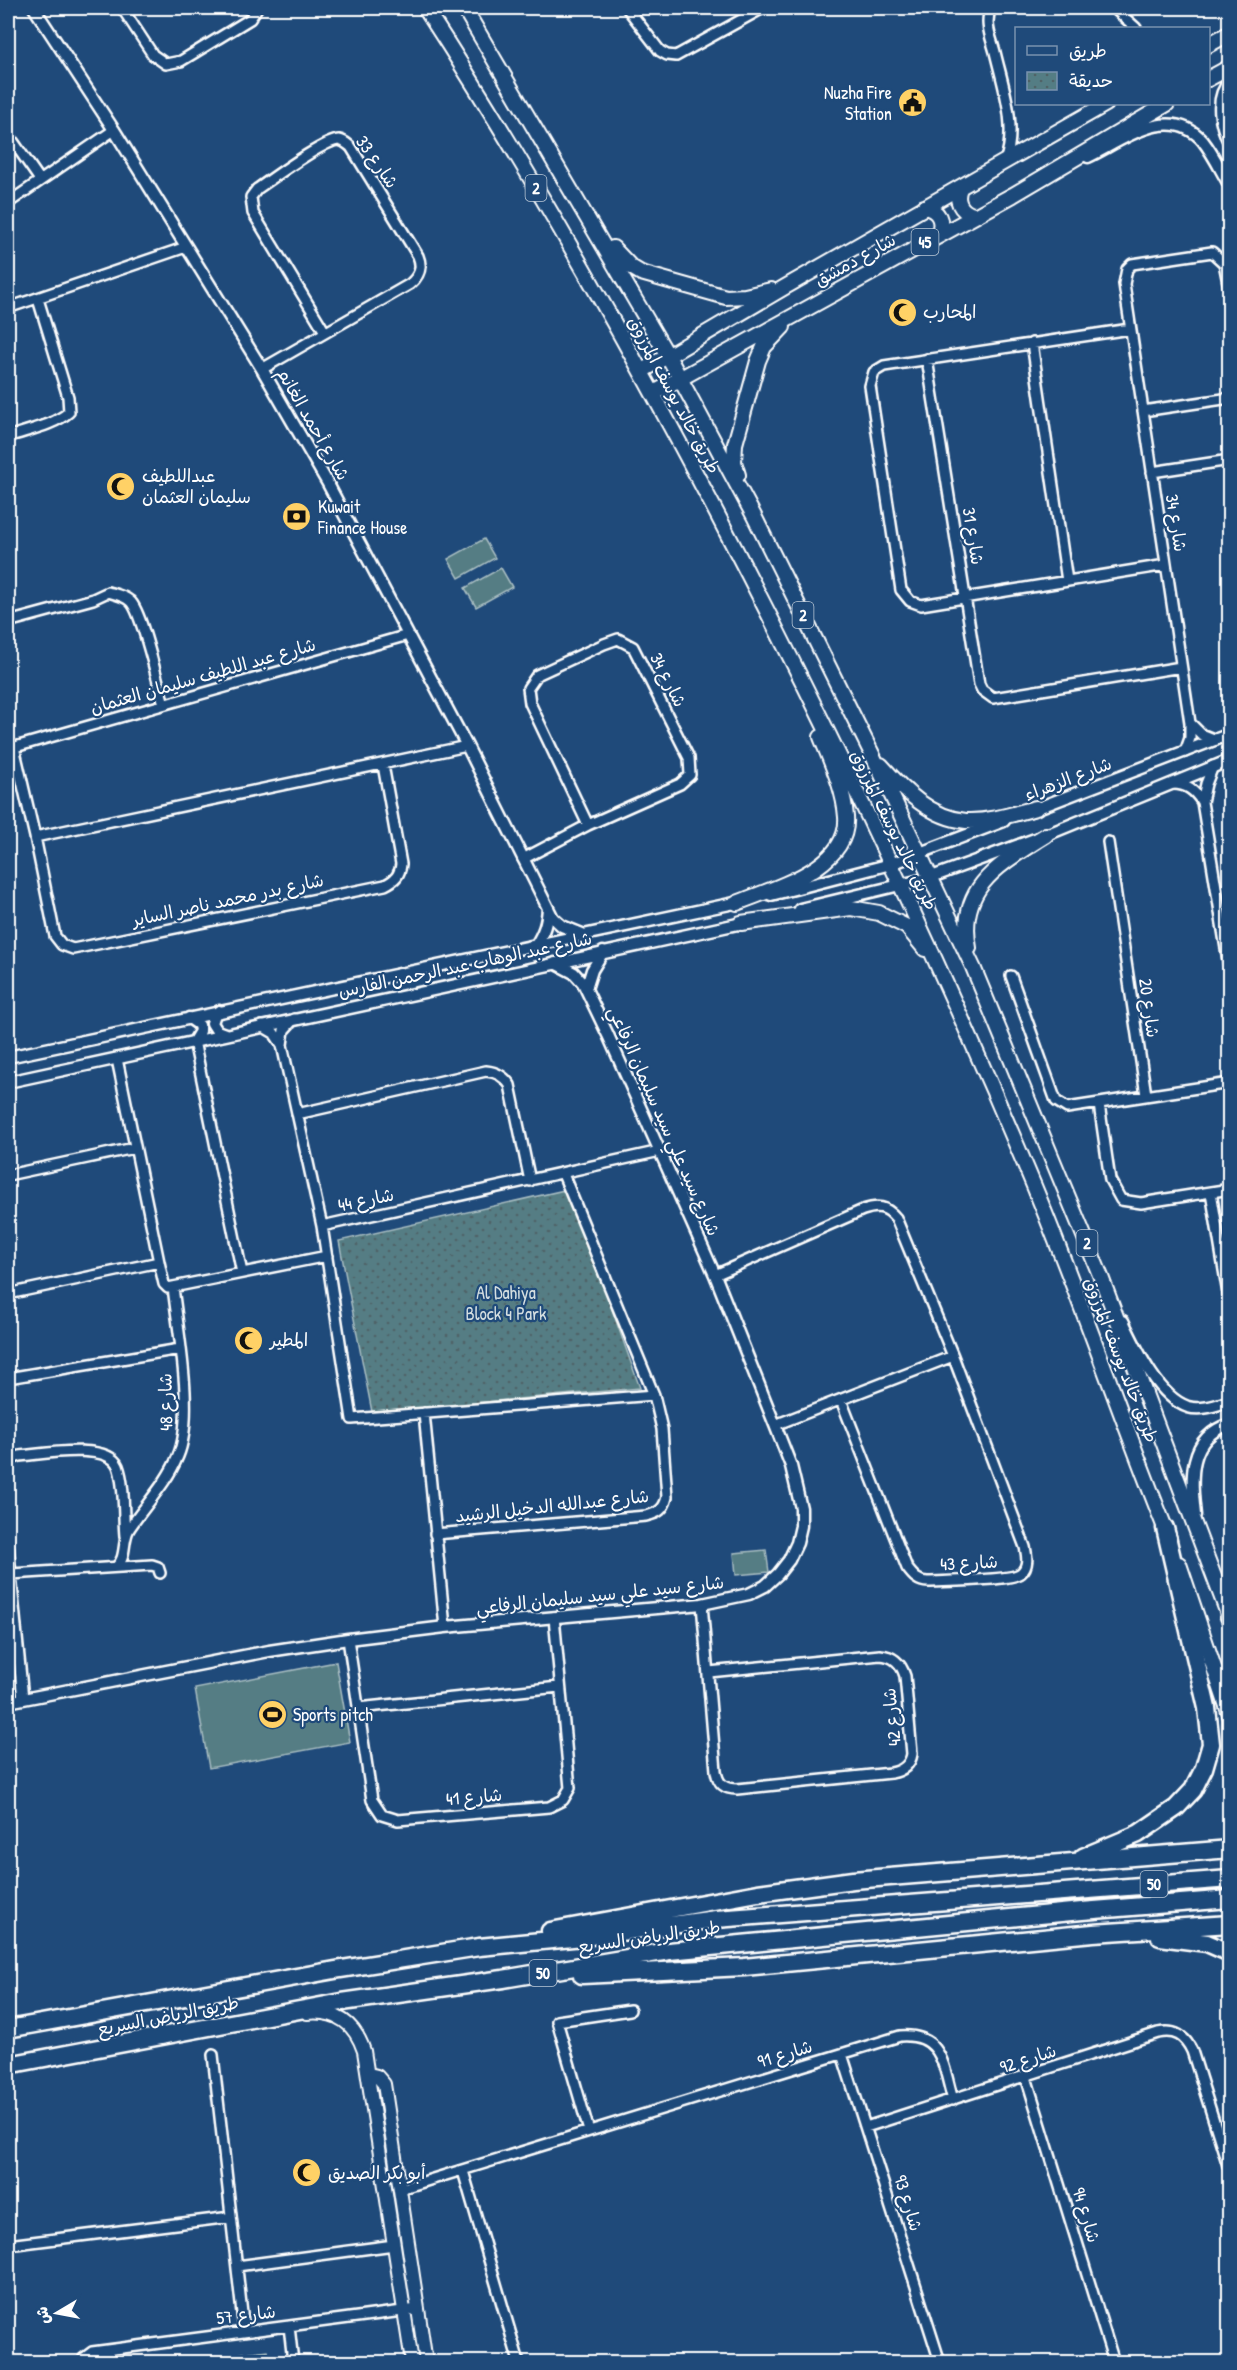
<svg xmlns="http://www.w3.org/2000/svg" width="1237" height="2370" viewBox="0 0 1237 2370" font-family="'Patrick Hand','Playpen Sans Arabic',sans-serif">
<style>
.green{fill:#547d84;stroke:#aabec2;stroke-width:1.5}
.park{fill:url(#park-dots);stroke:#aabec2;stroke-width:1.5}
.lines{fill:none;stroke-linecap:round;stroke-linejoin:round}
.minor-casing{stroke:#fff;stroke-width:14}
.tertiary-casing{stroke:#fff;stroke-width:15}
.secondary-casing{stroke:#fff;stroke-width:16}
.primary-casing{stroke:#fff;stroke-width:18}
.motorway-casing{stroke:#fff;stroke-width:21}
.minor{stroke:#1f4a7a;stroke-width:9}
.tertiary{stroke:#1f4a7a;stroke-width:10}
.secondary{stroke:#1f4a7a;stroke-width:12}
.primary{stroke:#1f4a7a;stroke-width:14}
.motorway{stroke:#1f4a7a;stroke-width:16}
.labels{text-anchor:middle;stroke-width:4.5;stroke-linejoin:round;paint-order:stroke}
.shield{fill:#1f4a7a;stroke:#bcc9d7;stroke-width:1.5}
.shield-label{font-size:16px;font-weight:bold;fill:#fff}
.poi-label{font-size:18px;fill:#fff;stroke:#1f4a7a;text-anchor:start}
.street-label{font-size:18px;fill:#fff;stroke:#1f4a7a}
.park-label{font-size:18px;fill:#d4dee0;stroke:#1f4a7a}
</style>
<defs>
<pattern id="park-dots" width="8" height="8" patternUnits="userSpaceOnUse" patternTransform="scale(1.5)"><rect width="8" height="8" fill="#547d84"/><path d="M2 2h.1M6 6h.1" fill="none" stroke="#506468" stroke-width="1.8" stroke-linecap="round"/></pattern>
</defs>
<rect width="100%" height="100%" fill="#1f4a7a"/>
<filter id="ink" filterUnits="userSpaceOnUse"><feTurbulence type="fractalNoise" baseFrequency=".0167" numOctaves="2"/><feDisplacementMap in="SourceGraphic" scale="12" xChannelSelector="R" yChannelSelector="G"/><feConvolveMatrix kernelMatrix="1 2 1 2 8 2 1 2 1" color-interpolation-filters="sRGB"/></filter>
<g filter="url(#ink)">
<path class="green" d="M484,539L495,558L459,578L448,559Z
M501,568L512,587L476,607L465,588Z
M766,1550L769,1572L736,1575L734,1553Z
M336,1662L350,1742L209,1768L195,1689Z
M267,2350L269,2362H178Z"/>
<path class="park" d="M569,1189L640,1388L372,1412L339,1241Z"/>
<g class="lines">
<defs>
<path id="minor" d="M122,8L153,55L166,64L181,61L250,19L257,8
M627,8L660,51L667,55L676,56L763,8
M991,8C984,23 991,37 995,52C1003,86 1018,127 1005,161
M1114,8L1136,28
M8,134L40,180
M8,203L114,130
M8,308L186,247
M1130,329L884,366L874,372L870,386L901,590L910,601L921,605L1166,565
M1032,343L1067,581
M927,359L979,684L982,690L993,698L1181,667
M262,369L410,284C419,276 423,268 418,256L351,147C347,144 345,141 339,140C324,140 272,179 257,189L251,197L253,213L325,332
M1143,411L1230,398
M8,437C27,430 53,426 69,412L68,397L38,299
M1152,472L1230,460
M8,622L93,599L108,592C115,594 125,596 130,601C142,611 158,685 164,704
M1190,723L1201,734L1216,740
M14,747L35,837L55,936L62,945L73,949L385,885C395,880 400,875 401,864L383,765
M8,749L408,635
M1185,752L1190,738V723L1124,284L1127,269L1132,264L1212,252L1224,263L1230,293
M1213,766L1206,784L1202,802L1230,973
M1173,784C1187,784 1195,791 1202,802
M35,837L467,746
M1108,842L1146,1095
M523,859L588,825L680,784L690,775L689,758L633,647L618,639L604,644L537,675L528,688L530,703L588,825
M1011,976L1056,1101L1067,1108L1230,1083
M294,1019L284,1030L282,1045L322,1226L352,1419L654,1395
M262,1026L274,1033L282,1045
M194,1041L242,1273
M117,1059L159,1262L164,1284L168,1288L327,1256
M1099,1104L1110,1180L1121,1200L1141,1203L1230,1189
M297,1114L486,1071C497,1072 504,1076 510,1085L530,1181
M8,1175L134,1148
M1211,1192L1230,1306
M322,1226L660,1151
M715,1275L863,1210C878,1205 886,1206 896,1218L953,1356L1025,1547C1027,1556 1029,1566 1021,1573C1012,1581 945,1581 928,1582C918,1582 913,1576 907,1568L841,1400
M8,1294L159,1262
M8,1378L180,1349
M424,1413L445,1627
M775,1425L953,1356
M8,1464L12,1459L20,1456C42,1454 108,1442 118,1466C125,1484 123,1516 125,1536
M435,1534L646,1516C658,1513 664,1510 667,1497L662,1429L654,1395L563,1174
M8,1544L23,1699
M116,1567C127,1558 122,1541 129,1529C145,1505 167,1483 178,1456C195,1416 178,1332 173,1287
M11,1574L152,1565L158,1567L160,1573
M702,1604L716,1771C718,1784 724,1789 737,1789L891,1773C902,1771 910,1766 912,1754L905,1676C901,1663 894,1656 880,1655L709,1672
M348,1639L372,1800L382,1815L398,1820L549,1807L563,1800L570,1788L554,1617
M358,1708L559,1687
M842,2054L940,2362
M213,2055L244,2331
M1026,2077L1114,2362
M866,2127L1158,2033C1175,2029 1185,2036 1192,2051L1230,2172
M589,2131L557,2021L630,2010
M463,2171L519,2362
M400,2189L900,2036C943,2033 943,2066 953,2100
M8,2245L231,2217
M237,2266L394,2245
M289,2326L293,2362
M82,2362L84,2358L92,2352L418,2309"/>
<path id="tertiary" d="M34,8L114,130L262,369L327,482L467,746L553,918L562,926L582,934
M1230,81C1214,98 1220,125 1230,144
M1088,157C1123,140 1170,103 1203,141C1214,155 1221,171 1230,186
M1030,811L1230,734
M771,895L891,864L1004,821
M800,909L929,878L1046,835L1230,760
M536,945C544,932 547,923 548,908
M586,989L592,970L603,952
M219,1011L215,1014L212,1023L217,1031L225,1034
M189,1018L199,1025L200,1031L194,1041
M8,1057L744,901
M8,1082L747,922
M1123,1321C1136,1348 1158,1397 1188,1407C1201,1411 1217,1405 1230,1401
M1195,1515C1191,1479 1187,1437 1230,1424
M8,1702L269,1651L348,1639L445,1627L702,1604L749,1594L765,1586L778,1574L789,1560L797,1543L801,1526V1508L791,1466L775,1425L715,1275L608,1035L583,983L574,973L555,963"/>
<path id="secondary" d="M307,2013C338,2010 355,2024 364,2051L412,2362
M368,2077L373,2075L377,2076L384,2084L426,2362"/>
<path id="primary" d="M425,8C531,171 626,340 716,512C831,732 938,957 1034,1186C1082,1302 1122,1421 1169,1538
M464,8L668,356L754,516L872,754L973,967L1101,1277L1230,1619
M1208,45L1230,33
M1208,79L1230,67
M960,188C955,200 960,211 973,215
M924,207C939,210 944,221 938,235
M613,248L631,267L641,273L726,297L745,296L771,290
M642,371L785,287L1106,104
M654,393L1013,195L1167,104
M738,475L734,462L735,444L758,361L764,347L783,327
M881,765C903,790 931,818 966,821C990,822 1013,814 1036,808
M737,903C773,888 850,868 846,817C844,789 831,762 821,737
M741,923L851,908L879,913L907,927L925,949
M969,948C957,886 1001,864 1046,835
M1179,1564L1230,1715"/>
<path id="motorway" d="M1229,1616L1230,1618
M1083,1857L1138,1834L1176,1808L1193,1790L1204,1768L1211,1744L1207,1708L1165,1528
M550,1931L758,1893L853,1880L1230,1849
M1160,1937L1207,1943L1230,1953
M582,1975L744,1967L1093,1933L1230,1924
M8,2029L335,1970L479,1947L583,1937L716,1919L1230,1879
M8,2065L342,2002L503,1979L669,1951L1082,1911L1230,1899"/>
</defs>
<use href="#minor" class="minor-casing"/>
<use href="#tertiary" class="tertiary-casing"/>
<use href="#secondary" class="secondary-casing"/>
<use href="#primary" class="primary-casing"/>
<use href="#motorway" class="motorway-casing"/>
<use href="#minor" class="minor"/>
<use href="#tertiary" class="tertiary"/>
<use href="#secondary" class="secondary"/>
<use href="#primary" class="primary"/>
<use href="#motorway" class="motorway"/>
</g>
</g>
<defs>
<symbol id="civic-disc" viewBox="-11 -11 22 22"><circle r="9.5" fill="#ffd166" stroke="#1f4a7a"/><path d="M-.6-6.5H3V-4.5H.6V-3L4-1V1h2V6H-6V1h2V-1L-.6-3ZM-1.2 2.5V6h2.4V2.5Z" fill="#111"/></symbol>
<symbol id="mosque-disc" viewBox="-11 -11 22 22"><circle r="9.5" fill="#ffd166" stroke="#1f4a7a"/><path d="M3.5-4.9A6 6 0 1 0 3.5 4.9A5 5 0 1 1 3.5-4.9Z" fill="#111"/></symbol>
<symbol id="bank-disc" viewBox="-11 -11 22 22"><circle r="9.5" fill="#ffd166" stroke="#1f4a7a"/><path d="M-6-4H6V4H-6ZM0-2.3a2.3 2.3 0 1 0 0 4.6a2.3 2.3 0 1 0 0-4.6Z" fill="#111"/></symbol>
<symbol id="stadium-disc" viewBox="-11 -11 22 22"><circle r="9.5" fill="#ffd166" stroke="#1f4a7a"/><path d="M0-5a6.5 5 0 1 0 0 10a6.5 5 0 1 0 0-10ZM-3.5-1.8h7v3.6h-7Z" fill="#111"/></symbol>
</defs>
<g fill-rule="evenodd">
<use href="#civic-disc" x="896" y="86" width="33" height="33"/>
<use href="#mosque-disc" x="886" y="296" width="33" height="33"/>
<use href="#mosque-disc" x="104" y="470" width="33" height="33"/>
<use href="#bank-disc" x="280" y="500" width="33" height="33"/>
<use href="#mosque-disc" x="232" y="1324" width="33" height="33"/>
<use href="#stadium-disc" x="256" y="1698" width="33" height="33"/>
<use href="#mosque-disc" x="290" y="2156" width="33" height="33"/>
</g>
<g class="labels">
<g class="shield">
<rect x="525.5" y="175" width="21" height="26" rx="4.5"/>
<rect x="911.5" y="229" width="27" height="26" rx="4.5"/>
<rect x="792.5" y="602" width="21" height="26" rx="4.5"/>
<rect x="1076.5" y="1230" width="21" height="26" rx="4.5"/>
<rect x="1140.5" y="1871" width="27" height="26" rx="4.5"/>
<rect x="529.5" y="1960" width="27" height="26" rx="4.5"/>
</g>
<g class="shield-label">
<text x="536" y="194">2</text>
<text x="925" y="248">45</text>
<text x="803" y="621">2</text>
<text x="1087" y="1249">2</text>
<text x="1154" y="1890">50</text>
<text x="543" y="1979">50</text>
</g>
<g class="poi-label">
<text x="892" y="99" text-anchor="end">Nuzha Fire<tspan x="892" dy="21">Station</tspan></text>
<text x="923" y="318">المحارب</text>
<text x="142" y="482">عبداللطيف<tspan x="142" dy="21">سليمان العثمان</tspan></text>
<text x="318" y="513">Kuwait<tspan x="318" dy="21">Finance House</tspan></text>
<text x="270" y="1346">المطير</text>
<text x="293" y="1721">Sports pitch</text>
<text x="328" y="2179">أبو بكر الصديق</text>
</g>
<g class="street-label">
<text transform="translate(377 162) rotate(55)" y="6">شارع 33</text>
<text transform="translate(855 260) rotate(-29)" y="6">شارع دمشق</text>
<text transform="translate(674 395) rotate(62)" y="6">طريق خالد يوسف المرزوق</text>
<text transform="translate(313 424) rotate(60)" y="6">شارع أحمد الغانم</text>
<text transform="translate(1176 523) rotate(81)" y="6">شارع 34</text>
<text transform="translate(973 536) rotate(81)" y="6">شارع 31</text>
<text transform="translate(203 676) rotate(-16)" y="6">شارع عبد اللطيف سليمان العثمان</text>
<text transform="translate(668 680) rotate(63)" y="6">شارع 34</text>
<text transform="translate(1068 779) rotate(-21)" y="6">شارع الزهراء</text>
<text transform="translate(894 830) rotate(64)" y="6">طريق خالد يوسف المرزوق</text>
<text transform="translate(228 900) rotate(-12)" y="6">شارع بدر محمد ناصر الساير</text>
<text transform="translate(465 965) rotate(-12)" y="6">شارع عبد الوهاب عبد الرحمن الفارس</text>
<text transform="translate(1149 1008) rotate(82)" y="6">شارع 20</text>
<text transform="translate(664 1121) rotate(66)" y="6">شارع سيد علي سيد سليمان الرفاعي</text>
<text transform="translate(366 1200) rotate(-12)" y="6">شارع 44</text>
<text transform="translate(1121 1360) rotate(69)" y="6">طريق خالد يوسف المرزوق</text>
<text transform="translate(166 1402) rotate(-91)" y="6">شارع 48</text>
<text transform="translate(552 1506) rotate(-6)" y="6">شارع عبدالله الدخيل الرشيد</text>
<text transform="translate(969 1563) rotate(-3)" y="6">شارع 43</text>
<text transform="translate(600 1595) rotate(-6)" y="6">شارع سيد علي سيد سليمان الرفاعي</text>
<text transform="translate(892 1717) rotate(-96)" y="6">شارع 42</text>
<text transform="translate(474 1797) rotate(-5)" y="6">شارع 41</text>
<text transform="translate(649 1937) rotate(-8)" y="6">طريق الرياض السريع</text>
<text transform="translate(168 2016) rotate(-11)" y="6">طريق الرياض السريع</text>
<text transform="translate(785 2054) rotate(-17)" y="6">شارع 91</text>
<text transform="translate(1028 2059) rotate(-18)" y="6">شارع 92</text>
<text transform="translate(908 2203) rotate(73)" y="6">شارع 93</text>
<text transform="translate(1086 2215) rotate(73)" y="6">شارع 94</text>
<text transform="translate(246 2315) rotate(-7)" y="6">شارع 57</text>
</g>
<g class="park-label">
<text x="506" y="1299">Al Dahiya<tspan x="506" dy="21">Block 4 Park</tspan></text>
</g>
</g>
<rect width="1237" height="2370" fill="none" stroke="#1f4a7a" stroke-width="30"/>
<rect x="15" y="15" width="1207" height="2340" fill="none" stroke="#fff" stroke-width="2" filter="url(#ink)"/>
<rect x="1015" y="27" width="195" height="78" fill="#1f4a7a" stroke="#7992af" stroke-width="1.5"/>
<rect x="1027" y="46" width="30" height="9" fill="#1f4a7a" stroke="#7992af" stroke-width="1.5"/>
<text x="1069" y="57" font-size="18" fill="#ffffff">طريق</text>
<rect x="1027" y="72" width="30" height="18" fill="url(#park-dots)" stroke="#7992af" stroke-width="1.5"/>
<text x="1069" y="87" font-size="18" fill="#ffffff">حديقة</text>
<g transform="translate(57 2313) rotate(260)" stroke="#1f4a7a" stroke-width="4.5" paint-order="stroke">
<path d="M0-4.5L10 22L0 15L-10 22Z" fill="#ffffff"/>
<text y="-9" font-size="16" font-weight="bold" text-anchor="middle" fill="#ffffff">ش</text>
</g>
</svg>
